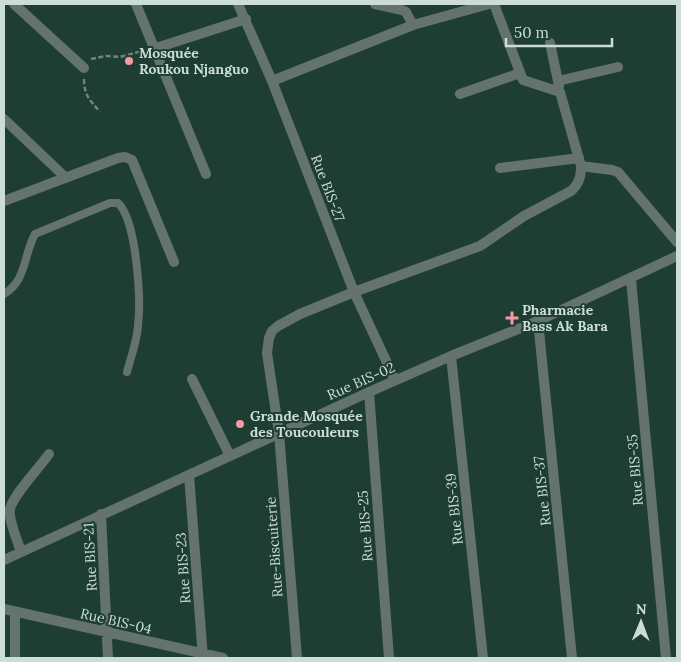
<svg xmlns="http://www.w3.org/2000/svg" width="681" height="662" viewBox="0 0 681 662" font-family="Lora,serif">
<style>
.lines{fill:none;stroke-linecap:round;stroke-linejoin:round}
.path{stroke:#6d867d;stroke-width:2.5;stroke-dasharray:5 2.5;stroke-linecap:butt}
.service{stroke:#65736d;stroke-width:8}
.minor{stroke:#65736d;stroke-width:10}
.poi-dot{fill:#f49aa7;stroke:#1e3e33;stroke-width:2}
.labels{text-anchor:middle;stroke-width:4;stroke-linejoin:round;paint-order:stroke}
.poi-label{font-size:14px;font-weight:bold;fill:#ccddd6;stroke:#1e3e33;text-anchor:start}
.street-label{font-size:14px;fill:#ccddd6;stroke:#1e3e33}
</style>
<rect width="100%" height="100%" fill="#1e3e33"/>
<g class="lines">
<path class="path" d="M91,59L106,56L120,57L142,51
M84,79C84,96 90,100 100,112"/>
<path class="service" d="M4,294C27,280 23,256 35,234L110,203H118C137,221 141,300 138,326C137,341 131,357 127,372"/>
<path class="minor" d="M14,4L84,68
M136,4L206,174
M238,4L272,81L354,292L395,380
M375,4L402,10L406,12L413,25
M494,4L523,80L560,92L581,166L612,170L618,172L677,242
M550,43L559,86
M153,49L246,19
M272,81L413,25L489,4
M558,81L618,67
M460,94L520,73
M4,119L65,177
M500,168L579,158
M4,201L118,158L125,157L132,160L174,262
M631,279L666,658
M538,321L572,658
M451,356L483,658
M192,379L230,456
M369,392L389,658
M189,475L203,658
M101,514L108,658
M21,552C18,542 8,519 10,509C13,495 40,467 49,454
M4,560L369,392L451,356L538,321L677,256
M4,609L223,658
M15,612V658
M297,658L279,433L267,353L269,338L272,331L278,326L300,314L354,292L480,246L524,216L571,191C579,184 581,177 581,166"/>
</g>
<g class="poi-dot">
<circle cx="129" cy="61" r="5"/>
<path d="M509.5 310.5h5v5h5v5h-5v5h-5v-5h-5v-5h5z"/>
<circle cx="240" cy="424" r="5"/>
</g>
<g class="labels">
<g class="poi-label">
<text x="139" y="58">Mosquée<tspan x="139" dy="16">Roukou Njanguo</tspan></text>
<text x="522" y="315">Pharmacie<tspan x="522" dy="16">Bass Ak Bara</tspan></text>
<text x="250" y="421">Grande Mosquée<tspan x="250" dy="16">des Toucouleurs</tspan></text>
</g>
<g class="street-label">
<text transform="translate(328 188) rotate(69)" y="5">Rue BIS-27</text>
<text transform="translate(361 381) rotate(-24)" y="5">Rue BIS-02</text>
<text transform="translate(635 470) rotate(-95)" y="5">Rue BIS-35</text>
<text transform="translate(542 491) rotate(-96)" y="5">Rue BIS-37</text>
<text transform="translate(454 509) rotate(-96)" y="5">Rue BIS-39</text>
<text transform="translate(365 526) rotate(-94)" y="5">Rue BIS-25</text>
<text transform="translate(274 547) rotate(-94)" y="5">Rue-Biscuiterie</text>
<text transform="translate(90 557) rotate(-93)" y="5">Rue BIS-21</text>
<text transform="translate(183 568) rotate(-94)" y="5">Rue BIS-23</text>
<text transform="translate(116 621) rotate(13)" y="5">Rue BIS-04</text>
</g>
</g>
<rect width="681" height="662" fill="none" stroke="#ccddd6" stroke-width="10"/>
<g transform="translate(641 622) rotate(1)" stroke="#1e3e33" stroke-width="4" paint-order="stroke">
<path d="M0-4L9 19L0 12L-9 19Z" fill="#ccddd6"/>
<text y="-8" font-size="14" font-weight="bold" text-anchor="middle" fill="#ccddd6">N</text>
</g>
<path d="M506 38v8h106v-8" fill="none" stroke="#ccddd6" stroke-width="2.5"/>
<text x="514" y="38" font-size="15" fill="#ccddd6" stroke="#1e3e33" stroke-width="4" paint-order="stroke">50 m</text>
</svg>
